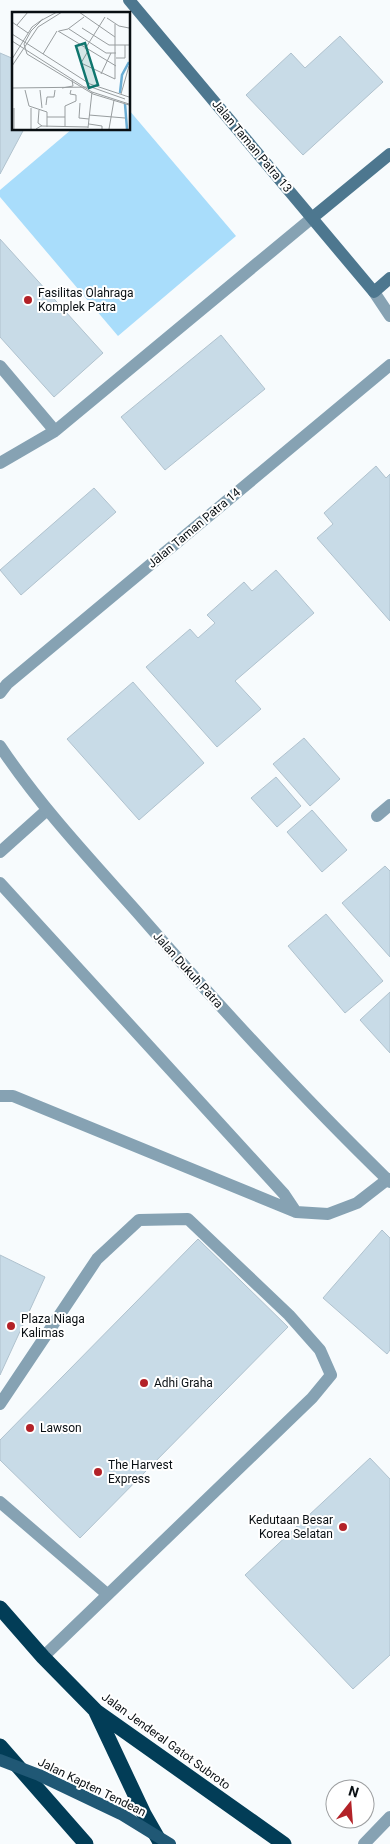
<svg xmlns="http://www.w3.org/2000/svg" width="390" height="1844" viewBox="0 0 390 1844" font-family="Roboto,sans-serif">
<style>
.green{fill:#a9ddfb}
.building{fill:#c8dbe7;stroke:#b0c2ce}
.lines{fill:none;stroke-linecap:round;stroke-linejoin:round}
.lane{stroke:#86a2b3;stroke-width:12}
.street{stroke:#86a2b3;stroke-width:12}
.secondary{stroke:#4d778f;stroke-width:12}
.highway{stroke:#023d57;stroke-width:15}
.primary-bridge{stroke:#205875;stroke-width:12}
.poi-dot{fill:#b32228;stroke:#fff;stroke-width:2}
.labels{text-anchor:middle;stroke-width:4;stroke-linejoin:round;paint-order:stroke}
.street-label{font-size:12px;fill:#090f13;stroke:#fff}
.poi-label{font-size:12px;fill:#090f13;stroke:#fff;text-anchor:start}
.inset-river{fill:none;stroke:#6aadd4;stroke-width:2.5}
.inset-road{fill:none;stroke:#989d9f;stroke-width:1}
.view{fill:#0f766e;fill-opacity:0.15;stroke:#0f766e;stroke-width:2.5}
.inset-edge{fill:none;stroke:#090f13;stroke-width:2.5}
</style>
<rect width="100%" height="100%" fill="#f7fbfd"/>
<path class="green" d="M129,110L236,236L118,336L0,197V190L72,129H129Z"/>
<path class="building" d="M340,36L383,82L303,155L246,95L291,53L305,68Z
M0,53L14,59V129H24L0,174Z
M0,239L103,353L54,397L0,337Z
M221,335L265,389L165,470L121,417Z
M376,466L386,478L390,474V621L317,538L333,524L324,513Z
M94,488L116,512L21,595L0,570Z
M276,570L314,613L235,681L261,709L217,747L146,667L190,629L198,638L215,623L207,615L244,582L252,591Z
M133,682L204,763L139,820L67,739Z
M304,738L340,779L310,806L273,764Z
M276,777L301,806L277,827L251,798Z
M312,810L347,850L322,872L287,832Z
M385,866L390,871V957L342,903Z
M326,914L383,981L345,1013L288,946Z
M390,992V1053L360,1020Z
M382,1230L390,1238V1350L387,1354L323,1298Z
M198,1239L288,1327L80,1538L0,1460V1440Z
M0,1255L45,1277L0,1375Z
M370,1458L390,1479V1655L353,1689L245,1575Z"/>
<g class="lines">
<path class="lane" d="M0,366L55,431
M0,463L55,431L312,218
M0,852L47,810
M0,883L284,1194L296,1212L13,1096H0
M296,1212L328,1214L357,1203L388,1179
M0,1404L97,1259L139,1220L188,1219L289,1315L320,1350L331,1375L312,1398L43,1657
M0,1502L107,1594
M364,1844L390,1817"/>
<path class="street" d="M374,292L390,316
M0,693L7,684L390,365
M0,746C40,806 89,858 137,912C218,1005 301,1096 390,1182
M377,816L390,805"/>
<path class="secondary" d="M129,0L374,292L390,278
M312,218L390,154"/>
<path class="highway" d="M0,1608L43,1657L96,1711L284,1844
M96,1712L144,1814L160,1842
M0,1746L86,1844"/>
<path class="primary-bridge" d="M0,1760L39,1775L121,1814L170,1844"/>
</g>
<g class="poi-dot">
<circle cx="28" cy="300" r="5"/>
<circle cx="11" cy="1326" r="5"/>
<circle cx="144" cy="1383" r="5"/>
<circle cx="30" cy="1428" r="5"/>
<circle cx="98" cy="1472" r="5"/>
<circle cx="343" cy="1527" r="5"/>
</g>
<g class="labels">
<g class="street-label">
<text transform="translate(252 146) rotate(50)" y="4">Jalan Taman Patra 13</text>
<text transform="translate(194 528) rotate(-40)" y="4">Jalan Taman Patra 14</text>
<text transform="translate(188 970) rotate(48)" y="4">Jalan Dukuh Patra</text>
<text transform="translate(166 1741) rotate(36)" y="4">Jalan Jenderal Gatot Subroto</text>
<text transform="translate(92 1787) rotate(26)" y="4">Jalan Kapten Tendean</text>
</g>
<g class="poi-label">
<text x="38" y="297">Fasilitas Olahraga<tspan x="38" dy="14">Komplek Patra</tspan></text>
<text x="21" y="1323">Plaza Niaga<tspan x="21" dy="14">Kalimas</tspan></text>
<text x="154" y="1387">Adhi Graha</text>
<text x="40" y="1432">Lawson</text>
<text x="108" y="1469">The Harvest<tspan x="108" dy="14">Express</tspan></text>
<text x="333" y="1524" text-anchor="end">Kedutaan Besar<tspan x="333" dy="14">Korea Selatan</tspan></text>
</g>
</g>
<g transform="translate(12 12)">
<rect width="118" height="118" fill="#f7fbfd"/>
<path class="inset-river" d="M108,81L110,63L117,50M113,92L115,117"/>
<path class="inset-road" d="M45,0L30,8L19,19L12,32L15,42L81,82L117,93M67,0L103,25M95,6L107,14L117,16M0,10L16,21M5,13L16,0M70,16L97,33H117M57,17L94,41H104M46,19L104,54M47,19L56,17L72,5M0,22L78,72L117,85M0,29L80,80L117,92M73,37L93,5M76,39L69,51L103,67V12M31,42L45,19M104,46H113V33M0,47L20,15L31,7M0,54L26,15L50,0M89,62L99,41M79,75L113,87M0,76L82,75M50,76L61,74L60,68M13,78L17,94L35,100V115M28,78L30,96M109,82L117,54M68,91L67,106L77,107M34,93L35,85H42L43,78M19,96V117M27,98L26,111L30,114M77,103L113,106M35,105H53M77,112L90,114V117M53,115V94L64,89V83L58,82L59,78M76,116L80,80M2,117V96M24,117L29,114L76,115M97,117L102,88"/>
<path class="view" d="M73,31L86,73L77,76L64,34Z"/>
<rect width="118" height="118" class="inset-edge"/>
</g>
<g transform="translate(350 1804) rotate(17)"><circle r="24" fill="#ffffff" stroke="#9d9fa1"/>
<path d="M0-4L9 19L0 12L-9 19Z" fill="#b32228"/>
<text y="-8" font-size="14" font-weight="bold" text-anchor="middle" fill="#090f13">N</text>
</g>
</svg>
